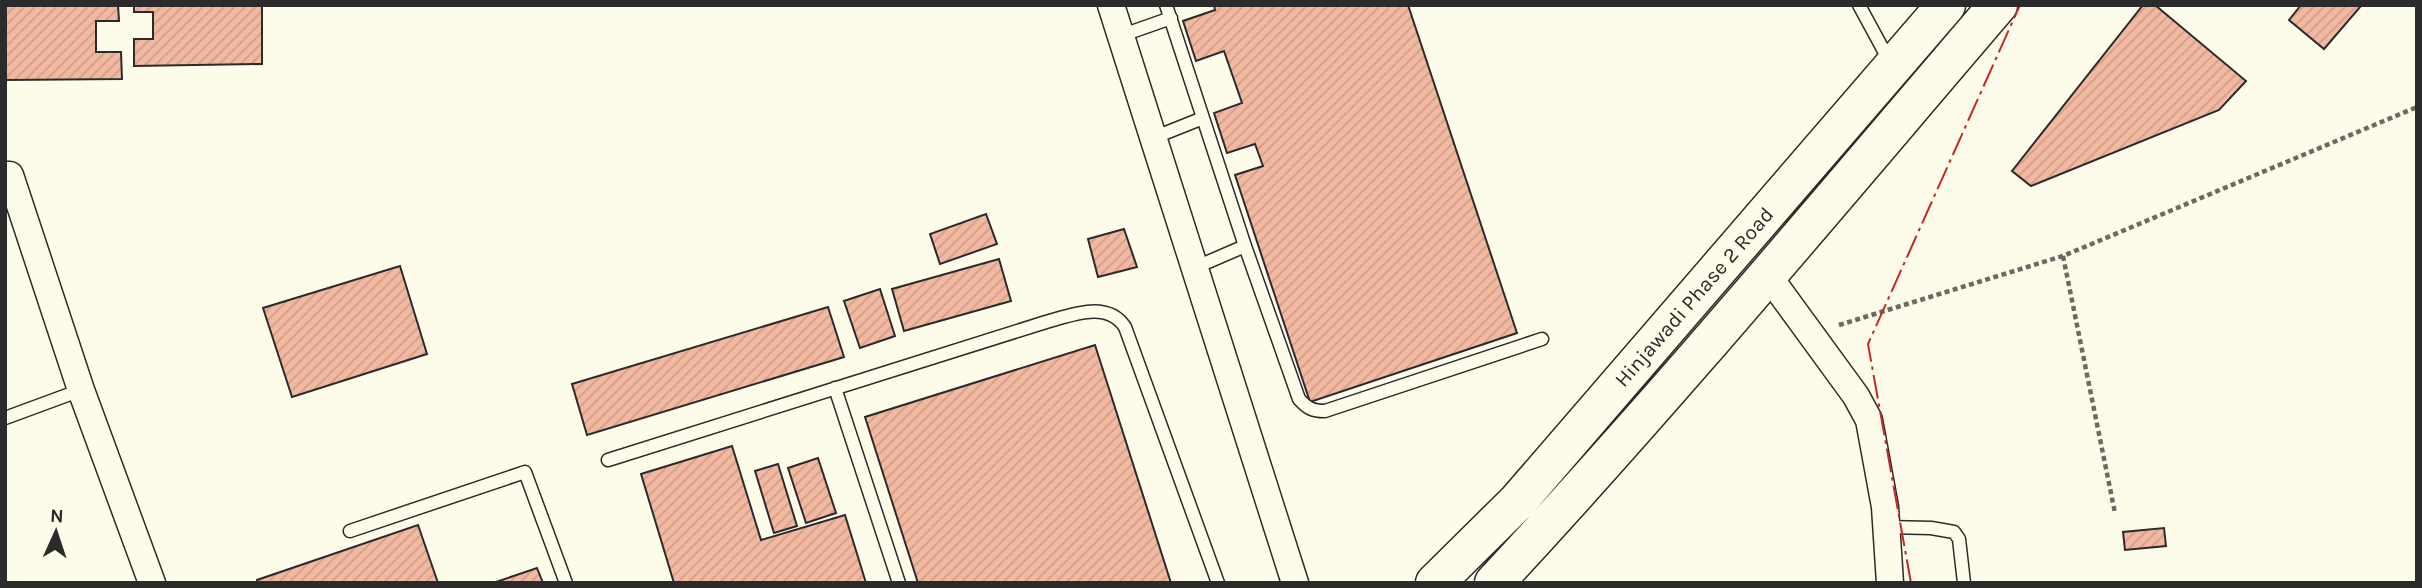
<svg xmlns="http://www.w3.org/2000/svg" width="2422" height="588" viewBox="0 0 2422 588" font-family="Karla,sans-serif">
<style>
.building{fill:url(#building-hatch);stroke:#2b2b2b;stroke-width:2}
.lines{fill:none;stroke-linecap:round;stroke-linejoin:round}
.service-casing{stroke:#2b2b2b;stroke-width:15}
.minor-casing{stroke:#2b2b2b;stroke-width:29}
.primary-casing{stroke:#2b2b2b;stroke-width:41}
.path{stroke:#6a6964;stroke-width:4.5;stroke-dasharray:5 3.5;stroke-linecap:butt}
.service{stroke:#fdfbea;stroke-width:12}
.minor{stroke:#fdfbea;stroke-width:26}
.primary{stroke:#fdfbea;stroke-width:38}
.power{stroke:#c62828;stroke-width:2;stroke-dasharray:24 5 3.5 5;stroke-linecap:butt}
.labels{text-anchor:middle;stroke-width:5;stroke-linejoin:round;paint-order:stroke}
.street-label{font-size:21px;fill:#2b2b2b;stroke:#fdfbea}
</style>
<defs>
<pattern id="building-hatch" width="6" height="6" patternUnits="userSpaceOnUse" patternTransform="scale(1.75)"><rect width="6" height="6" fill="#f2b8a0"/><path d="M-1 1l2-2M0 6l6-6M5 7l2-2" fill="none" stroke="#d09e8a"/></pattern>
</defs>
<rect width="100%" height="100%" fill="#fdfbea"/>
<path class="building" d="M5,5H118L119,21H96V52H121L122,79L5,80Z
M134,5H262V64L134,66V39H153V12H134Z
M1214,5H1408L1517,333L1310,402L1235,175L1263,166L1255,144L1227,153L1214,113L1242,103L1224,51L1196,61L1183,21L1215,10Z
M2143,5H2155L2246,81L2219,110L2031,186L2012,171Z
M2301,5H2361V6L2324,49L2289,20Z
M986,214L997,244L940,264L930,234Z
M1124,229L1137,267L1098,277L1088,239Z
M999,259L1011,301L904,331L892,289Z
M400,266L427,354L292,397L263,308Z
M880,289L895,336L860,348L844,301Z
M828,307L844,357L587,435L572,384Z
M1095,345L1171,583H918L865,417Z
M732,446L761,540L845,515L866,583H674L641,474Z
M818,458L836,513L806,523L788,468Z
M778,464L797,526L774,533L755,471Z
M418,525L438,583H258L257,580Z
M2164,528L2166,546L2125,550L2123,532Z
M537,568L543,583H493Z"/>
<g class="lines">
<defs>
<path id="service" d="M1166,5L1245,246L1299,399C1307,408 1312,411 1325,411L1542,339
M1859,5L1891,64
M1120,36L1171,18
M1153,138L1203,118
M1194,268L1245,246
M835,388L899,583
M5,418L81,390
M608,460L1046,322C1072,315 1107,300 1125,327L1218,583
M1886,527L1931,528L1954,532L1959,539L1964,583
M350,531L525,472L566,583"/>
<path id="minor" d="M1111,5L1295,583
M5,175H10L81,390L152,583
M1767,274L1856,396L1869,420L1885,507L1890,583"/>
<path id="primary" d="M1435,583L1518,501L1946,5
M1494,583C1668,396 1832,199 1998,5"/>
</defs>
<use href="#service" class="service-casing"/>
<use href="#minor" class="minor-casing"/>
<use href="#primary" class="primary-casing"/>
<path class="path" d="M2063,256L2115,513
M1839,325L2063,256L2417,107"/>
<use href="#service" class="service"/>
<use href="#minor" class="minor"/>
<use href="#primary" class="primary"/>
<path class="power" d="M1911,583L1868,344L2020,5"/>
</g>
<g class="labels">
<g class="street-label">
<text transform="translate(1694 297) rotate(-49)" y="7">Hinjawadi Phase 2 Road</text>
</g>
</g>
<rect width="2422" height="588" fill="none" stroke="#2b2b2b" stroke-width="14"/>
<g transform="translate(56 532) rotate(3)" stroke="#fdfbea" stroke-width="5" paint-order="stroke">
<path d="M0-5L12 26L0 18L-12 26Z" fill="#2b2b2b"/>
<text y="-10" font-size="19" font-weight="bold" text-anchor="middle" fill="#2b2b2b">N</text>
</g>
</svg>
